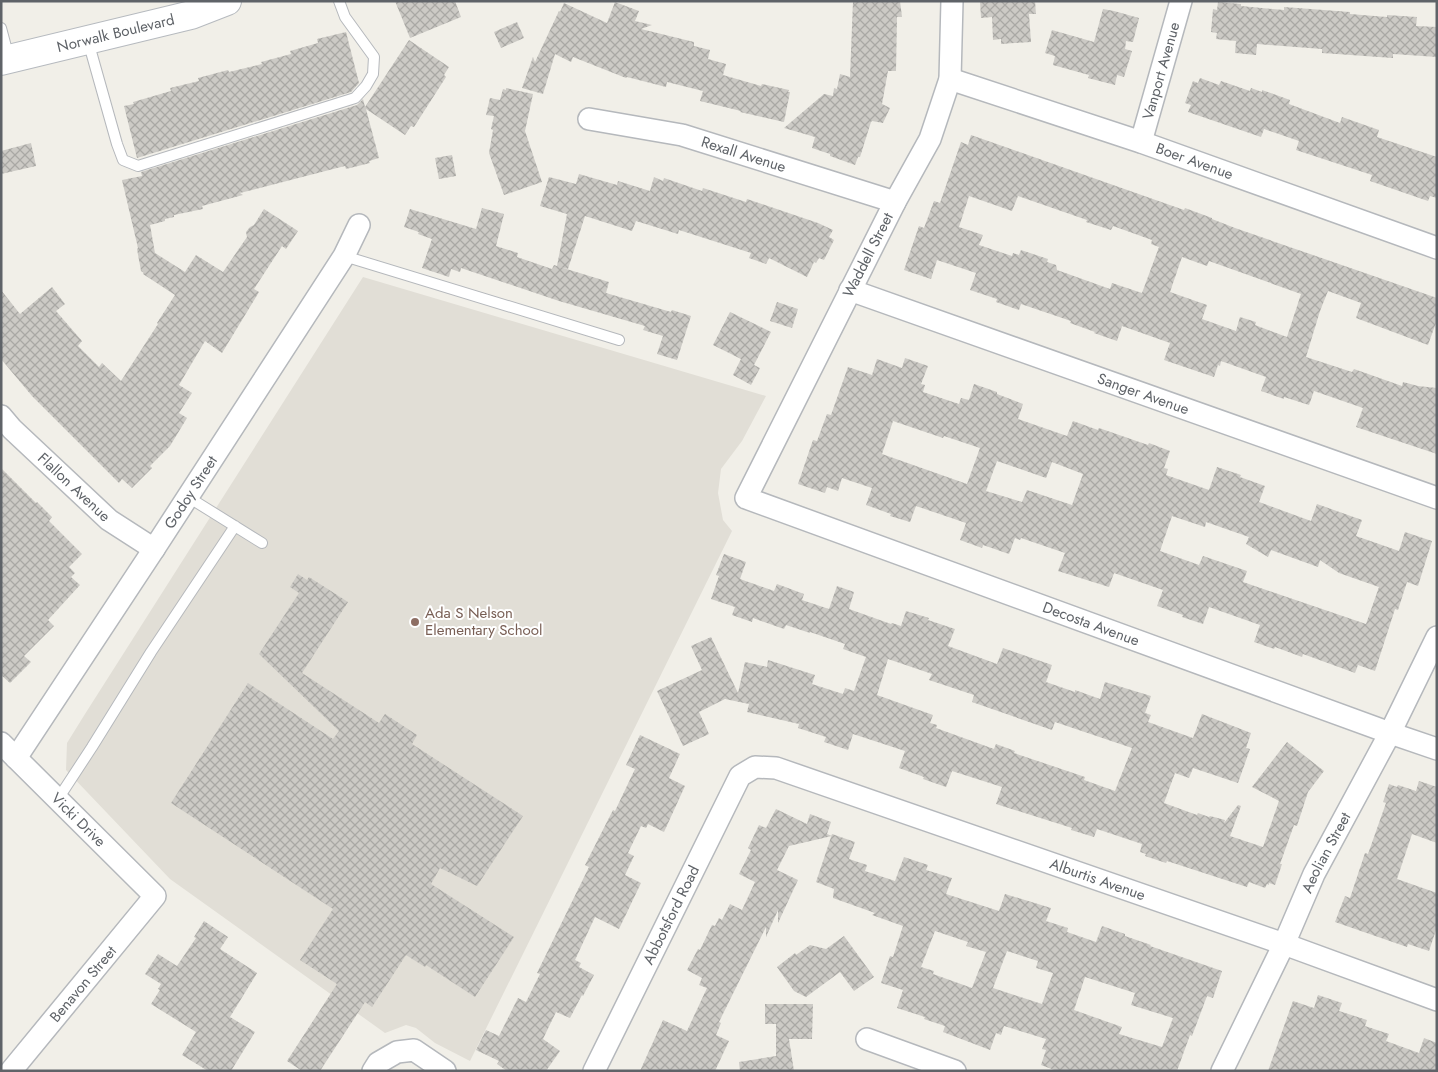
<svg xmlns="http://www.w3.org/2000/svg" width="1438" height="1072" viewBox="0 0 1438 1072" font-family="Jost,sans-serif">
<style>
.education{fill:#e1ded6}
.building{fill:url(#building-cross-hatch);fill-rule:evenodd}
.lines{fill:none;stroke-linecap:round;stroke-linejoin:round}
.service-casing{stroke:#b5b8bc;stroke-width:12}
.minor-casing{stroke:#b5b8bc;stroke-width:24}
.secondary-casing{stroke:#b6babf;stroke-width:30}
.service{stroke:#fff;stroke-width:10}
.minor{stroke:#fff;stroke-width:21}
.secondary{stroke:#fff;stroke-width:28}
.education-dot{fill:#8d6e63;stroke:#fff;stroke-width:2}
.labels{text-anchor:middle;stroke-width:4;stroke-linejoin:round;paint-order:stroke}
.street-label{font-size:15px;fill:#5f6368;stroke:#fff}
.education-label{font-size:15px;fill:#785e54;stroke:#fff;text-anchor:start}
</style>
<defs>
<pattern id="building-cross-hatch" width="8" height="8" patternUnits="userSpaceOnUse" patternTransform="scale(1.25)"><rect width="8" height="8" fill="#cccac5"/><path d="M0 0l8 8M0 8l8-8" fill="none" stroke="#a9a8a4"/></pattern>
</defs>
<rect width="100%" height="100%" fill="#f1efe8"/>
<path class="education" d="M363,277L766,396L742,441L721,469L718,493L723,520L732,531L470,1061L435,1043L416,1028L406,1025L385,1033L170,879L66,770L67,743L85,714Z"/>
<path class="building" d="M395,1H455L461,17L410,38Z
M853,1H900L902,17H897L896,71H888L882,104L890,108L883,123L872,121L871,122L860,157H858L855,165L830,156V154L812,148L815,137L784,128L824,94L833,96L834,88L837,89L840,74L850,77Z
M980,1H1035L1036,14H1029L1031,42L1001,44V39L993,40L992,17L981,18Z
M615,2L639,11L635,21L652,25L641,29L694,42V46L710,50L708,59L726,64L723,75L761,86L762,84L789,90L788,92H790L784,122L740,112L741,111L700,101L703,91L667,82L666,87L627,77L626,78L573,57L571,62L555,54L543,94L522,88L533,57L535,62L559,11L560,12L564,3L607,23Z
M1218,2L1241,4V6L1284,10V7L1350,12V14L1387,17V15L1417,17L1416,26L1437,27V57L1393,54V58L1322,53V49L1257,44L1256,55L1235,53L1236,41L1216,39L1217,33L1211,32L1213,9L1217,10Z
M1103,9L1114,11L1139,18L1133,42L1126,41L1125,49L1132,51L1124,77L1117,75L1115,85L1088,78L1089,75L1053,65L1055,56L1045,53L1052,30L1094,42Z
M517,22L524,38L501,48L494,32Z
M346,32L359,83L351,92L137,158L124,106L134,104L133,102L171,91L170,88L199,81L198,78L228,70L229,72L262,64L261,62L291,54L290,51L318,43L317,39Z
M409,40L449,67L444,75L446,77L414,127L411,126L405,135L366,109L379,158L369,161L370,163L346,169L345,166L337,168L240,193L243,195L202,206L203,209L174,215V217L165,219V221L150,225L155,253L185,272L196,255L223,272L247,237L246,232L250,227L254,225L264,209L298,231L286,249L282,246L254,289L259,292L222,353L205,341L179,385L192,393L179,413L187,418L170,446L150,466L152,468L132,488L122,479L119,483L32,396L1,359V290L20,314L52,287L65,304L56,311L82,341L78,346L99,367L102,363L121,381L158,324L157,323L175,295L143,274L144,273L141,271L137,249L138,248L122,180L142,176L141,172L357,105L363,99L365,107Z
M1200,78L1219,85L1221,81L1250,91L1251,88L1262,92V90L1290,100L1289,104L1340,123L1342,117L1379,130L1377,137L1437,157V198L1430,196L1428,201L1370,181L1372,175L1296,150L1299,141L1264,129L1261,137L1188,112L1191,105L1185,103L1193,81L1198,83Z
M506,88L533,94L525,131L542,182L504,195L489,153L493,130L491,129L494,116L486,115L490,98L500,100L503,89L506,90Z
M971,135L1184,210L1185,208L1212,218V219L1235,228L1437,298V320L1428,345L1356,318L1361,303L1328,291L1320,311L1306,357L1352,372L1354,369L1402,386L1403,382L1418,386L1437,388V454L1356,427L1363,408L1314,391L1309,405L1284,397V399L1261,391L1266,377L1221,361L1220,366L1218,365L1214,377L1164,360L1170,343L1122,326L1117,341L1094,333L1095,332L1070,323L1071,321L1021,304L1019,310L996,302L997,299L970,290L976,273L937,260L931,279L904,270L919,226L924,228L934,201L940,203L961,142L968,145ZM969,196L1012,211L1018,196L1087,220L1086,222L1111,230L1113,226L1152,240L1151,244L1159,247L1142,293L1112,283L1110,289L1057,270L1056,265L1047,262L1048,259L1021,250L1019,255L1013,253L1012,256L979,245L983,235L959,227ZM1182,257L1207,266L1209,261L1301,294L1287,337L1255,325L1256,322L1240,317L1236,331L1202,319L1207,305L1170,292Z
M31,143L36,166L1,174V151Z
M452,155L456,176L439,179L435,158Z
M579,174L617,185L618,181L650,191L654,177L663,181L664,178L702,191L703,188L746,202L747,199L818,223L833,230L829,237L834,240L824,260L819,258L816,263L814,262L807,277L769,258L766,264L749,258L751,253L679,230L678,234L636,221L632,231L585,216L568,269L560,267L609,282L606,293L671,312L672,310L691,316L677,360L657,354L663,336L643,330L645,326L559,301L461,268L460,272L451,269L449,277L422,268L432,239L418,234L419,232L404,227L410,209L476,229L482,208L504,214L496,246L518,253L517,257L552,269L554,265L557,266L567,214L540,206L549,177L576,184Z
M777,302L798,309L792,328L770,321Z
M730,312L771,332L754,365L760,368L751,385L733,375L741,359L751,364L713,345Z
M905,358L928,366L921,384L925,385L923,392L959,404L961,398L969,400L974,384L997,392V394L1023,404L1018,419L1067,436L1073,421L1098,430L1099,428L1148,445L1149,443L1170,451L1164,468L1168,469L1166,475L1209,490L1217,467L1241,475L1240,477L1265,486L1259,502L1311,521L1317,504L1362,520L1356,536L1399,551L1405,532L1432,541L1418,586L1407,582L1398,610L1395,609L1375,671L1358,665L1355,673L1303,654L1302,657L1275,647L1274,649L1254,642L1260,625L1209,607L1203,624L1182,617L1183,615L1157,606L1163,590L1114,573L1109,587L1058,571L1065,553L1021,538L1020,540L1015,538L1009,554L983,545L982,548L960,540L966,523L916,506L910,522L890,516L891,514L866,505L872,488L842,478L838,491L827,487L825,493L798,484L813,440L817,441L827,414L831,415L848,367L872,375L877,359L902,368ZM893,421L943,438L944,436L980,448L967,484L882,454ZM997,461L1046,478L1052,462L1083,474L1072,505L1027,490L1022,502L986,491ZM1172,516L1205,527L1206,522L1249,537L1246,544L1268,557L1271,550L1318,567L1320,560L1339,573L1379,587L1366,624L1243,582L1247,571L1203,556L1199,565L1160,551Z
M1,468L36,503L37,502L52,517L49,521L82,554L69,567L75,573L71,577L80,585L48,620L54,626L24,656L31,662L10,683L1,675Z
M724,554L746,562L740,579L774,591L777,584L804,594L802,600L829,609L837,586L854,592L849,609L891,624L892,623L901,626L906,611L929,618L928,620L955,629L948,646L997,664L1003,648L1052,665L1046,682L1075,692V690L1100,699L1105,682L1151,696L1145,713L1151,715L1148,722L1193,738L1202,714L1251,733L1246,748L1250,749L1238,783L1193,768L1189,778L1175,773L1164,803L1197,815L1198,813L1209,817L1210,816L1225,820L1224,823L1238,805L1241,806L1230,836L1263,847L1279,801L1252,787L1287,742L1324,771L1308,792L1297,826L1294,825L1280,864H1282L1275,885L1269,883V885L1267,884L1265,888L1249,882L1247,887L1167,861L1166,863L1145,856L1146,854L1140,852L1142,844L1097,829L1094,837L1071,830L1072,828L996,804L1002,787L952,771L946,787L923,779L924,777L899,768L905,751L853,734L848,750L824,742L826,737L798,728L799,724L747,712L749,704L725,699L699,712L709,734L683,746L657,691L702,670L691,646L711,637L738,693L745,662L767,667L768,660L815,675L812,684L843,694L845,688L854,691L866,657L843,649L845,644L810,632V633L786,625L784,629L753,618L752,622L732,615L735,607L711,599L719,576L716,575ZM888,659L932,674L929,680L974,695L972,702L1052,730L1055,722L1132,748L1115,791L1084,780L1085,777L1014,753L1015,751L996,744L994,749L936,728L937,725L930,723L933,715L877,695Z
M298,574L307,580L309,577L348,602L302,673L379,723L385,714L417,735L412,744L523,816L477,886L440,868L431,884L514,937L475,997L426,965L425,967L406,955L372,1007L365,1002L320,1071H302L287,1061L337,984L300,960L333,909L171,803L248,683L333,739L339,731L259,654L299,593L290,587Z
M640,735L680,754L669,778L685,786L664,832L648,824L646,828L641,826L628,853L634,856L625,875L641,883L619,929L595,917L575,960L581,963L579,967L594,975L583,996L582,995L570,1018L556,1012L543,1039L560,1051L546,1071H507L497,1064L499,1061L476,1050L486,1030L499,1036L518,998L526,1002L540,974L537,973L589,867L585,865L613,810L615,811L635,769L626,765Z
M1419,781L1437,787V843L1412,834L1397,879L1437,893V927L1429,951L1408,944L1407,947L1335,922L1345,896L1350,898L1365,853L1368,854L1386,803L1383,802L1389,784L1397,787L1398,785L1416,791Z
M776,809L807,824L810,814L831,822L827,834L832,836L789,846L777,870L798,880L778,923V910L766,937V927L719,1022L721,1023L716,1035L729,1041L715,1071H640L663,1020L687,1031L707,988L699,985L702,978L687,970L698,949L700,950L712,925L715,926L719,918L722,920L730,904L742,910L755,882L739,874L751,850L748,848L759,825L766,828Z
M832,834L855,842L849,859L867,865L865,871L895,881L904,857L928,865L926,870L952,878L946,894L999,911L1005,894L1051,908L1046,921L1068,928L1067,932L1096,942L1102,926L1125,934V936L1151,945L1150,946L1222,971L1213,998L1207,996L1192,1036L1190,1035L1177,1071H1057L1041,1065L1046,1050L1042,1049L1046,1039L1004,1026L1001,1035L996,1033L990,1050L943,1032L945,1026L924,1019L925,1017L897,1008L903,990L881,983L890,956L893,957L903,926L872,915L875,913L833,898L834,889L816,882ZM935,931L968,942L966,946L986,952L972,988L933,974L934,971L921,967ZM1007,951L1038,961L1036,968L1053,973L1042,1004L993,988ZM1085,977L1135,993L1131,1005L1173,1018L1162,1047L1119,1034L1122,1027L1074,1010Z
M204,921L228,937L220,949L257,973L230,1017L255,1032L231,1071H208L182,1055L196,1032L151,1004L160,990L158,989L161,984L145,974L158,954L177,966L196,938L194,937Z
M844,936L874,977L854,991L840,972L806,997L794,991L777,967L795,953L796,955L810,945L826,949Z
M1318,995L1342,1003L1339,1011L1367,1020L1365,1026L1389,1034L1386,1041L1419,1053L1424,1038L1437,1043V1071H1268L1293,1001L1314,1008Z
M765,1004H813L812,1039H789L794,1071H740L739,1062L776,1056V1024H765Z"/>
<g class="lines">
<defs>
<path id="service" d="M1,28L9,58
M88,41L117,144L123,160L138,166L355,98L366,86L373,74L374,57L345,17L339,1
M344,256L619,340
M188,497L262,543
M58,799L92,747L151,652L235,526"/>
<g id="minor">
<path id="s1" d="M952,1L950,79L930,139L895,202L746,498L1390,733L1437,749"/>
<path id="s2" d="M950,79L1141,142L1437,248"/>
<path id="s3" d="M589,119L682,135L895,202"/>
<path id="s4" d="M1141,142L1181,1"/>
<path id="s5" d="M850,290L1437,498"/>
<path id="s6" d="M1,416L12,429L109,520L154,549"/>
<path id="s7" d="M1,743L155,896L11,1071"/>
<path id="s8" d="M16,758L154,549L344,256L359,225"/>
<path d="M867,1039L955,1071"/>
<path d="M373,1071L378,1063L397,1052L414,1050L445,1071"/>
<path id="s9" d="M594,1071L740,776L755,767L776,768L1284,944L1437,1000"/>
<path id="s10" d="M1222,1071L1284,944L1314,874L1390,733L1437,637"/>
</g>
<g id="secondary">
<path id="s11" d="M1,61L191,15L227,1"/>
</g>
</defs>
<use href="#service" class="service-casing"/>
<use href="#minor" class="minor-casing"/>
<use href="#secondary" class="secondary-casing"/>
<use href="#service" class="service"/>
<use href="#minor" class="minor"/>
<use href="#secondary" class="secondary"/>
</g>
<circle class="education-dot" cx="415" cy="622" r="5"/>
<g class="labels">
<g class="street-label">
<text dy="5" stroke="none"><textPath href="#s11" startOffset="118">Norwalk Boulevard</textPath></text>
<text dy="5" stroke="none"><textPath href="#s4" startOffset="74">Vanport Avenue</textPath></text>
<text dy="5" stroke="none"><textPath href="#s3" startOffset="159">Rexall Avenue</textPath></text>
<text dy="5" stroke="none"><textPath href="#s2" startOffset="258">Boer Avenue</textPath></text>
<text transform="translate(868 255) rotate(-63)" y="5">Waddell Street</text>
<text dy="5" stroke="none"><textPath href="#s5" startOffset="311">Sanger Avenue</textPath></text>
<text dy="5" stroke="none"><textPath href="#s6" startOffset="102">Flallon Avenue</textPath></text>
<text dy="5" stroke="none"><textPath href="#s8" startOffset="318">Godoy Street</textPath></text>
<text dy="5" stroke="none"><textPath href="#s1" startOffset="912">Decosta Avenue</textPath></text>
<text dy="5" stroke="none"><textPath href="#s7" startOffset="109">Vicki Drive</textPath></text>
<text dy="5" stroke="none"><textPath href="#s10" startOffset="242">Aeolian Street</textPath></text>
<text dy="5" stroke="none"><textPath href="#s9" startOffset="708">Alburtis Avenue</textPath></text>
<text dy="5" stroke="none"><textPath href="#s9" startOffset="174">Abbotsford Road</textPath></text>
<text transform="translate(83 984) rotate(-50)" y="5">Benavon Street</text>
</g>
<g class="education-label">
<text x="425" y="618">Ada S Nelson<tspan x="425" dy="17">Elementary School</tspan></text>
</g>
</g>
<rect width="1438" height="1072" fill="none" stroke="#5f6368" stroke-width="5"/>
</svg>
